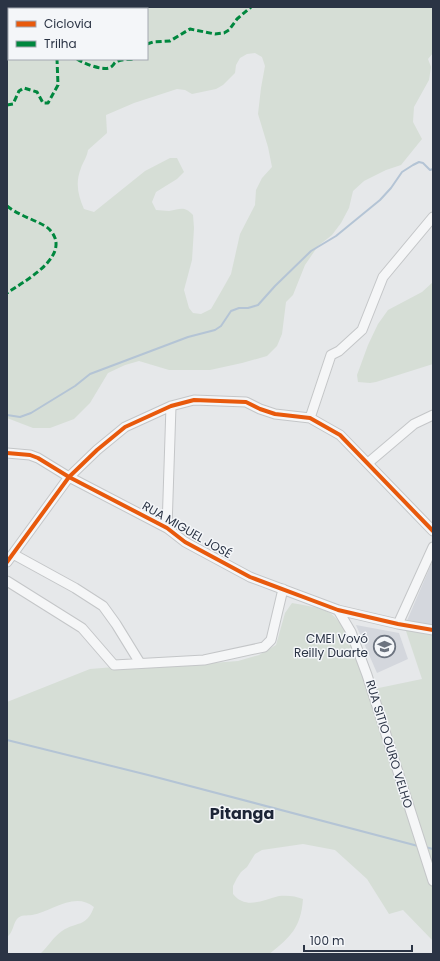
<svg xmlns="http://www.w3.org/2000/svg" width="440" height="961" viewBox="0 0 440 961" font-family="Poppins,sans-serif">
<style>
.built{fill:#d4d7dd}
.green{fill:#d6ded6;fill-rule:evenodd}
.lines{fill:none;stroke-linecap:round;stroke-linejoin:round}
.stream{stroke:#b4c4d5;stroke-width:2}
.minor-casing{stroke:#c4c6c8;stroke-width:11}
.minor{stroke:#f5f6f7;stroke-width:9}
.quiet{stroke:#00873e;stroke-width:3;stroke-dasharray:6 3;stroke-linecap:butt}
.cycleway-casing{stroke:#f4f6f9;stroke-width:6}
.cycleway{stroke:#e8590c;stroke-width:4}
.labels{text-anchor:middle;stroke-width:3;stroke-linejoin:round;paint-order:stroke}
.street-label{font-size:12px;fill:#2b3445;stroke:#f4f6f9}
.poi-label{font-size:12px;fill:#2b3445;stroke:#f4f6f9;text-anchor:end}
.district-label{font-size:16px;font-weight:bold;fill:#1d2536;stroke:#f4f6f9}
</style>
<rect width="100%" height="100%" fill="#e6e8ea"/>
<path class="built" d="M433,560V627L406,623Z
M356,625L399,633L408,659L377,673Z"/>
<path class="green" d="M7,7H433V53L428,59L431,67L429,80L414,107L413,122L422,139L401,165L386,170L364,181L353,191L349,208L341,223L332,235L318,246L305,265L293,295L286,302L282,334L277,346L267,356L242,363L210,370H169L139,361L125,365L108,373L90,403L74,419L50,428H33L7,418ZM9,9H147V59H9ZM255,53L262,57L265,66L261,88L258,114L268,147L272,167L262,178L256,190L255,205L240,234L231,274L222,290L211,309L201,314L193,313L189,308L184,290L192,260L194,228L193,215C184,206 181,209 169,211C165,211 160,210 156,210L152,202L156,192L177,179L184,172L177,158H170L145,171L94,212L84,209C78,195 75,183 81,168C83,162 87,157 88,150L107,133L106,115L134,103L177,89L185,90L192,94L216,89L223,85L235,73L236,65L240,58L247,54Z
M433,282V364L376,382L370,383L358,382L357,375L368,345L378,324L388,310L422,292Z
M292,603C302,605 320,607 328,612C348,622 362,670 369,690L422,679L403,622L433,630V941L403,910L389,914L367,879L335,850L303,844L262,850L255,854L247,867L241,872L237,878L233,886V894C246,910 263,900 279,896C287,895 296,896 303,899C301,927 291,937 269,954H40C48,947 53,937 62,931C77,921 86,928 94,907C75,891 52,911 32,915C27,916 21,914 17,919C13,924 13,933 7,937V702L90,669L139,665H186L238,661L259,655L276,645L285,613Z"/>
<g class="lines">
<path class="stream" d="M21,9V7
M7,24L9,22
M7,415L20,417L31,413L75,386L90,374L188,337L215,330L221,326L231,311L239,308H248L258,305L275,286L311,251L336,236L380,200L391,188L402,172L413,165L419,162L423,163L430,170L433,169
M7,740L148,775L418,846
M425,847L433,849"/>
<defs>
<path id="minor" d="M310,418L331,355L339,351L362,330L383,277L433,217
M7,453L30,455L38,458L69,477L167,528L185,542L250,577L338,610L398,624L433,630
M368,463L414,424L433,415
M167,528L171,406
M13,554L75,588L103,606L116,624L140,663
M7,562L69,477L97,450L125,427L171,406L194,400L246,402L260,409L275,414L310,418L340,435L433,531
M7,581L82,628L114,665L204,660L264,647L271,640L283,589
M338,610L351,632L367,675L433,881
M398,624L433,547"/>
</defs>
<use href="#minor" class="minor-casing"/>
<use href="#minor" class="minor"/>
<path class="quiet" d="M147,44L153,42L170,41L190,29L215,34L224,33L229,30L237,19L251,7
M77,59C83,63 104,72 111,67C114,65 114,62 118,61C123,59 129,60 134,59
M7,105L13,104L19,91L24,88L37,92L43,103H48L58,85L57,59
M7,206C18,215 33,219 45,226C50,229 53,233 55,238C63,261 23,282 7,293"/>
<defs>
<path id="cycleway" d="M7,453L30,455L38,458L69,477L167,528L185,542L250,577L338,610L398,624L433,630
M7,562L69,477L97,450L125,427L171,406L194,400L246,402L260,409L275,414L310,418L340,435L433,531"/>
</defs>
<use href="#cycleway" class="cycleway-casing"/>
<use href="#cycleway" class="cycleway"/>
</g>
<defs>
<symbol id="school-ring" viewBox="-11 -11 22 22"><circle r="9.5" fill="#f4f6f9" stroke="#6c737f" stroke-width="1.5"/><path d="M0-5L7-2L0 1L-7-2ZM-4 1L0 2.5L4 1V4Q0 6-4 4Z" fill="#6c737f"/></symbol>
</defs>
<g fill-rule="evenodd">
<use href="#school-ring" x="372" y="634" width="25" height="25"/>
</g>
<g class="labels">
<g class="street-label">
<text transform="translate(187 530) rotate(30)" y="4">RUA MIGUEL JOSÉ</text>
<text transform="translate(389 744) rotate(73)" y="4">RUA SITIO OURO VELHO</text>
</g>
<g class="poi-label">
<text x="368" y="643">CMEI Vovó<tspan x="368" dy="14">Reilly Duarte</tspan></text>
</g>
<g class="district-label">
<text x="242" y="819">Pitanga</text>
</g>
</g>
<rect width="440" height="961" fill="none" stroke="#2b3445" stroke-width="16"/>
<rect x="8" y="8" width="140" height="52" fill="#f4f6f9" stroke="#a4a8b1"/>
<rect x="16" y="21" width="20" height="6" fill="#e8590c" stroke="#a4a8b1"/>
<text x="44" y="28" font-size="12" fill="#2b3445">Ciclovia</text>
<rect x="16" y="41" width="20" height="6" fill="#00873e" stroke="#a4a8b1"/>
<text x="44" y="48" font-size="12" fill="#2b3445">Trilha</text>
<path d="M304 945v6h108v-6" fill="none" stroke="#2b3445" stroke-width="2"/>
<text x="310" y="945" font-size="12" fill="#2b3445" stroke="#f4f6f9" stroke-width="3" paint-order="stroke">100 m</text>
</svg>
